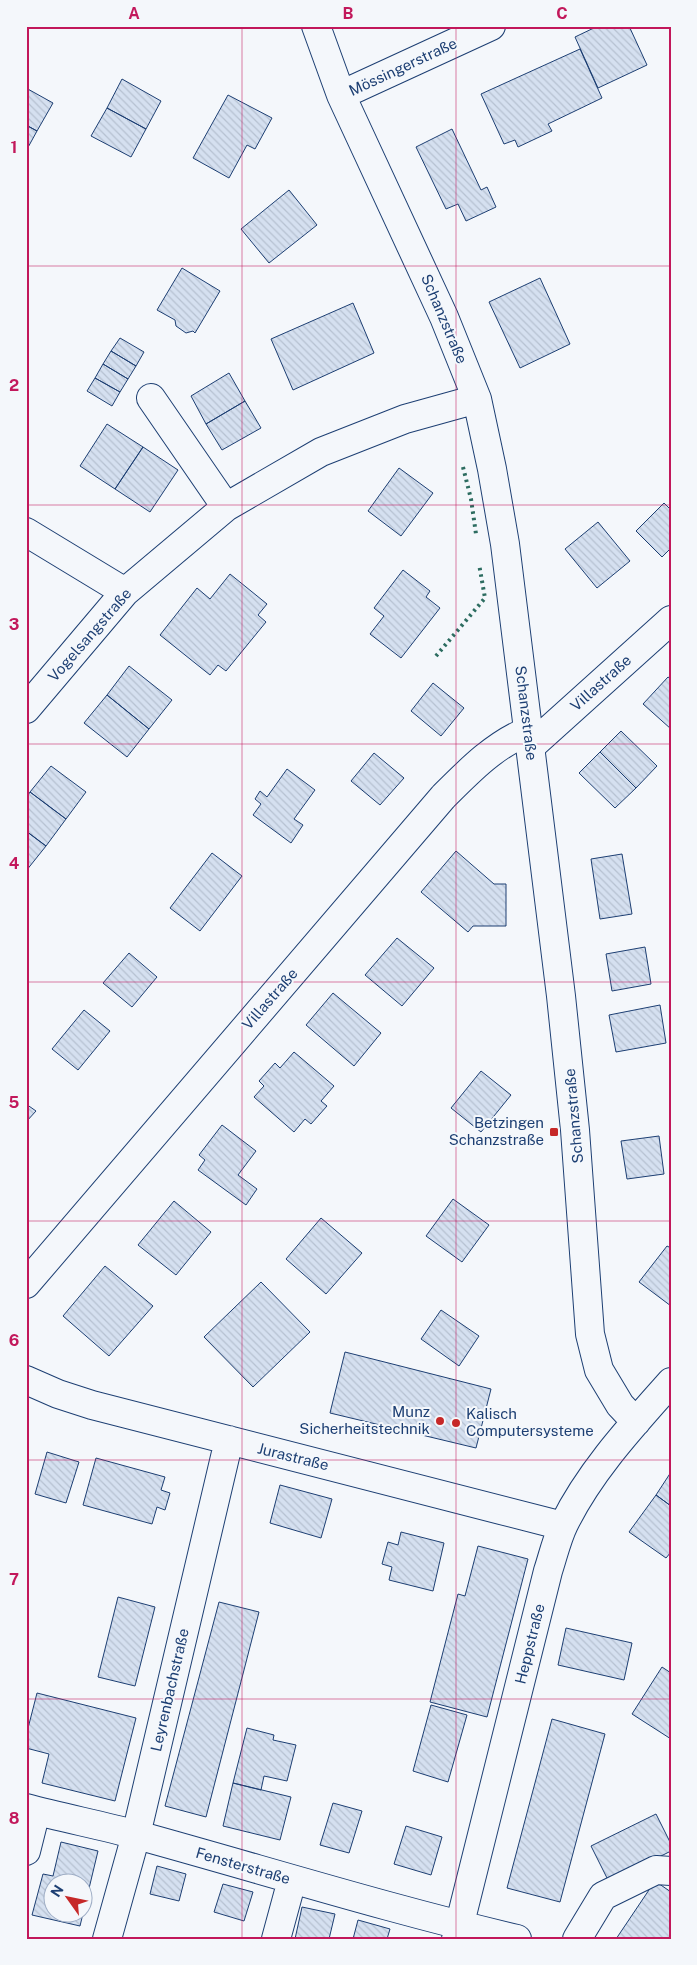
<svg xmlns="http://www.w3.org/2000/svg" width="697" height="1965" viewBox="0 0 697 1965" font-family="'Public Sans',sans-serif">
<style>
.building{fill:url(#building-back-hatch);stroke:#1d3f73;fill-rule:evenodd}
.lines{fill:none;stroke-linecap:round;stroke-linejoin:round}
.minor-casing{stroke:#1d3f73;stroke-width:30}
.minor{stroke:#f4f7fb;stroke-width:28}
.hedge{stroke:#2c6c60;stroke-width:4;stroke-dasharray:2.5 4;stroke-linecap:butt}
.grid{fill:none;stroke:#c2185b;stroke-width:1;stroke-opacity:0.55}
.poi-dot{fill:#c62828;stroke:#f4f7fb;stroke-width:2}
.labels{text-anchor:middle;stroke-width:4;stroke-linejoin:round;paint-order:stroke}
.street-label{font-size:15px;fill:#1d3f73;stroke:#f4f7fb}
.poi-label{font-size:15px;fill:#1d3f73;stroke:#f4f7fb;text-anchor:end}
.neatline{fill:none;stroke:#c2185b;stroke-width:2}
.grid-label{font-size:16px;text-anchor:middle;font-weight:bold;fill:#c2185b}
</style>
<defs>
<pattern id="building-back-hatch" width="6" height="6" patternUnits="userSpaceOnUse" patternTransform="scale(1.25)"><rect width="6" height="6" fill="#d5e0f0"/><path d="M-1 5l2 2M0 0l6 6M5-1l2 2" fill="none" stroke="#b6c1d1"/></pattern>
</defs>
<rect width="100%" height="100%" fill="#f4f7fb"/>
<path class="building" d="M598,26H629L647,65L598,88L575,37Z
M580,49L602,98L548,124L552,131L518,147L515,140L504,144L481,94Z
M122,79L161,101L146,129L107,108Z
M26,88L53,103L37,131L26,125Z
M228,95L272,118L255,149L247,145L229,178L193,158Z
M107,108L146,129L131,157L91,136Z
M26,125L37,131L26,151Z
M452,129L481,190L487,187L496,207L466,221L458,204L446,209L416,147Z
M289,190L317,225L269,263L241,229Z
M182,268L220,291L195,333L193,331L186,333L176,326L175,320L157,310Z
M540,278L570,344L520,368L489,302Z
M353,303L374,353L293,390L271,339Z
M120,338L144,352L136,366L111,351Z
M111,351L136,366L128,379L103,364Z
M103,364L128,379L120,392L95,378Z
M229,373L245,401L206,424L191,396Z
M95,378L120,392L112,406L87,391Z
M245,401L261,428L222,450L206,424Z
M107,424L143,447L115,489L80,466Z
M143,447L178,470L150,512L115,489Z
M399,468L433,493L401,536L368,511Z
M664,503L671,510V548L662,557L636,531Z
M598,522L630,561L597,588L565,549Z
M403,570L430,591L426,597L440,608L401,658L370,634L384,616L374,608Z
M230,574L267,604L258,615L266,622L226,671L218,665L210,675L160,635L197,588L210,599Z
M129,666L172,700L149,729L107,695Z
M668,677L671,679V729L643,704Z
M433,683L464,708L441,736L411,711Z
M107,695L149,729L127,757L84,723Z
M621,731L657,766L636,788L600,752Z
M600,752L636,788L615,808L579,773Z
M374,753L404,778L380,805L351,781Z
M51,766L86,792L66,819L30,792Z
M287,769L315,790L294,819L303,825L291,843L253,815L261,804L255,799L260,791L267,797Z
M30,792L66,819L46,846L26,831V798Z
M26,831L46,846L26,871Z
M456,851L494,884H506V926H473L468,932L421,892Z
M212,853L242,876L200,931L170,908Z
M622,854L632,914L600,919L591,859Z
M397,938L434,968L402,1006L365,975Z
M645,947L651,984L612,991L606,954Z
M129,953L157,977L132,1007L103,983Z
M333,993L381,1033L354,1066L306,1025Z
M660,1005L666,1043L616,1052L609,1015Z
M84,1010L110,1031L78,1070L52,1049Z
M294,1052L334,1086L321,1101L327,1106L311,1124L305,1119L294,1132L254,1097L264,1086L259,1081L275,1063L280,1068Z
M481,1071L511,1095L481,1132L451,1108Z
M26,1104L36,1111L26,1122Z
M222,1125L256,1151L238,1175L257,1189L246,1205L198,1170L205,1160L199,1155Z
M659,1136L664,1174L627,1179L621,1141Z
M453,1199L489,1225L462,1262L426,1236Z
M174,1201L211,1232L176,1275L138,1245Z
M321,1218L362,1253L326,1294L286,1259Z
M667,1246L671,1248V1306L639,1282Z
M105,1266L153,1306L109,1356L63,1316Z
M261,1282L310,1332L253,1387L204,1337Z
M441,1310L479,1336L459,1366L421,1339Z
M345,1352L491,1389L476,1448L330,1413Z
M47,1452L79,1462L66,1503L35,1494Z
M96,1458L165,1477L161,1490L170,1493L165,1510L157,1507L152,1524L83,1505Z
M671,1472V1506L656,1495Z
M280,1485L332,1499L321,1538L270,1523Z
M656,1495L671,1506V1552L666,1558L629,1532Z
M401,1532L444,1543L433,1591L389,1580L392,1567L382,1564L388,1542L398,1545Z
M478,1546L528,1559L487,1717L430,1702L458,1594L465,1596Z
M118,1597L155,1607L135,1686L98,1677Z
M219,1602L259,1612L206,1817L165,1806Z
M566,1628L632,1643L624,1680L558,1665Z
M662,1667L671,1673V1739L632,1714Z
M37,1693L136,1718L115,1801L42,1783L49,1754L26,1748V1736Z
M431,1705L467,1715L448,1782L413,1771Z
M552,1719L605,1734L560,1902L507,1888Z
M247,1728L274,1735L273,1740L296,1745L287,1781L264,1776L261,1790L233,1783Z
M233,1783L291,1797L280,1840L223,1826Z
M333,1803L362,1811L349,1853L320,1845Z
M656,1814L671,1844V1851L609,1882L591,1846Z
M406,1826L442,1837L431,1875L394,1864Z
M61,1842L98,1851L80,1926L32,1915L43,1874L53,1876ZM52,1882H82V1912H52Z
M157,1866L186,1874L179,1901L150,1894Z
M655,1881L671,1892V1939H616Z
M223,1884L253,1892L244,1921L214,1912Z
M302,1907L335,1914L329,1939H295Z
M358,1920L390,1929L387,1939H353Z"/>
<g class="lines">
<defs>
<path id="minor" d="M316,26L341,95L444,317L477,399L492,469L505,544L561,996L575,1130L590,1334L599,1370L620,1405L636,1422
M341,95L491,26
M151,398L226,507
M26,532L125,592
M26,709L125,592L226,507L321,452L405,419L477,399
M530,747L671,620
M26,1284L443,797C469,771 494,745 528,731
M26,1380L58,1394L92,1405L563,1526
M26,1808C63,1818 100,1825 137,1835C264,1870 389,1909 517,1939
M26,1851L36,1811
M107,1939L136,1835L229,1440
M276,1939L292,1880
M456,1939L548,1571C553,1556 557,1538 564,1524C590,1471 632,1426 671,1382
M577,1939L603,1896L656,1870L671,1871"/>
</defs>
<use href="#minor" class="minor-casing"/>
<use href="#minor" class="minor"/>
<path class="hedge" d="M463,467L471,499L476,534
M436,656L485,598L479,564"/>
</g>
<path class="grid" d="M242,26V1939M456,26V1939M26,266H671M26,505H671M26,744H671M26,982H671M26,1221H671M26,1460H671M26,1699H671"/>
<g class="poi-dot">
<rect x="549" y="1127" width="10" height="10" rx="2.5"/>
<circle cx="440" cy="1421" r="5"/>
<circle cx="456" cy="1423" r="5"/>
</g>
<g class="labels">
<g class="street-label">
<text transform="translate(403 67) rotate(-25)" y="5">Mössingerstraße</text>
<text transform="translate(444 319) rotate(67)" y="5">Schanzstraße</text>
<text transform="translate(90 635) rotate(-49)" y="5">Vogelsangstraße</text>
<text transform="translate(601 683) rotate(-42)" y="5">Villastraße</text>
<text transform="translate(526 713) rotate(83)" y="5">Schanzstraße</text>
<text transform="translate(270 999) rotate(-49)" y="5">Villastraße</text>
<text transform="translate(574 1116) rotate(-95)" y="5">Schanzstraße</text>
<text transform="translate(293 1457) rotate(14)" y="5">Jurastraße</text>
<text transform="translate(530 1644) rotate(-76)" y="5">Heppstraße</text>
<text transform="translate(170 1690) rotate(-77)" y="5">Leyrenbachstraße</text>
<text transform="translate(243 1866) rotate(16)" y="5">Fensterstraße</text>
</g>
<g class="poi-label">
<text x="544" y="1128">Betzingen<tspan x="544" dy="17">Schanzstraße</tspan></text>
<text x="430" y="1417">Munz<tspan x="430" dy="17">Sicherheitstechnik</tspan></text>
<text x="466" y="1419" text-anchor="start">Kalisch<tspan x="466" dy="17">Computersysteme</tspan></text>
</g>
</g>
<rect width="697" height="1965" fill="none" stroke="#f4f7fb" stroke-width="55"/>
<g transform="translate(68 1898) rotate(303)"><circle r="24" fill="#f4f7fb" stroke="#9eadc5"/>
<path d="M0-4L9 19L0 12L-9 19Z" fill="#c62828"/>
<text y="-8" font-size="14" font-weight="bold" text-anchor="middle" fill="#1d3f73">N</text>
</g>
<rect x="28" y="28" width="642" height="1910" class="neatline"/>
<g class="grid-label">
<text x="134" y="19">A</text>
<text x="348" y="19">B</text>
<text x="562" y="19">C</text>
<text x="14" y="153">1</text>
<text x="14" y="391">2</text>
<text x="14" y="630">3</text>
<text x="14" y="869">4</text>
<text x="14" y="1108">5</text>
<text x="14" y="1346">6</text>
<text x="14" y="1585">7</text>
<text x="14" y="1824">8</text>
</g>
</svg>
